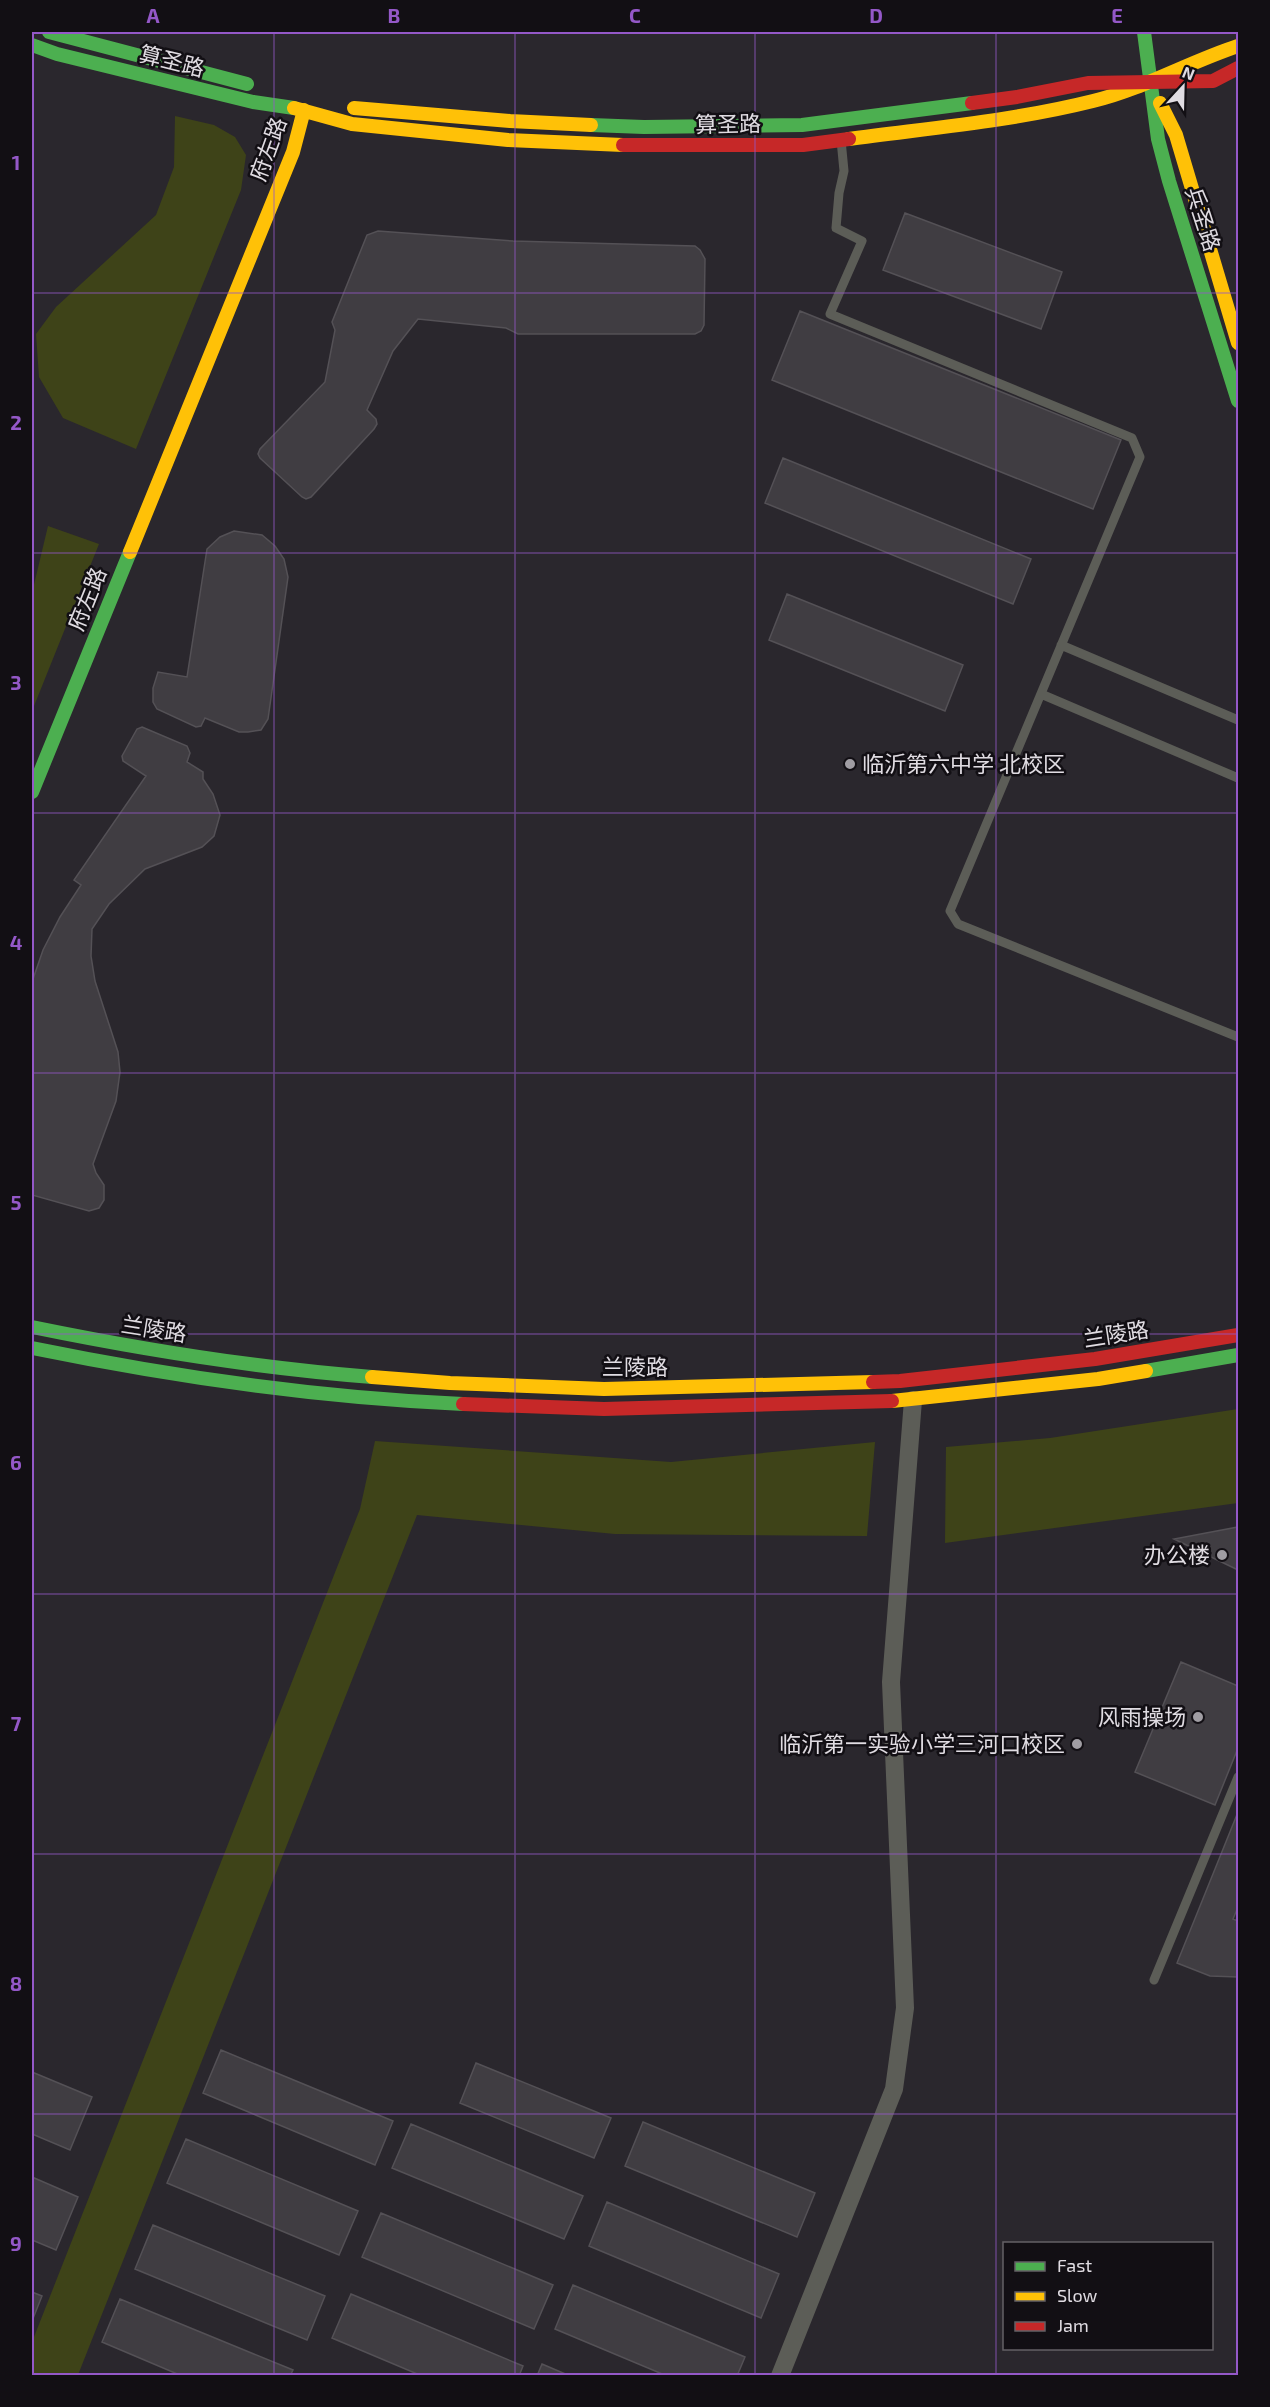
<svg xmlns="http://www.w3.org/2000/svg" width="1270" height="2407" viewBox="0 0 1270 2407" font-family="'Exo 2','Noto Sans SC',sans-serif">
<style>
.green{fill:#3e4318}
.building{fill:#403d42;stroke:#545156;stroke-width:1.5}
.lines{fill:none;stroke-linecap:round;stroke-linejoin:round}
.lane{stroke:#5c5d57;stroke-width:9}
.street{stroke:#5c5d57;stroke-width:18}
.fast{stroke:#4caf50;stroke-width:14}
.slow{stroke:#ffc107;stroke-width:14}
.jam{stroke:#c62828;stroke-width:14}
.grid{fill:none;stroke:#9458c8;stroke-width:1.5;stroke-opacity:0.55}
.poi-dot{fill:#a09da3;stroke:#120f14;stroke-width:2}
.labels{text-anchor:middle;stroke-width:5;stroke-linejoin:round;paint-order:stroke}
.street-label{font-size:22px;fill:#e0dce2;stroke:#120f14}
.poi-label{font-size:22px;fill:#e0dce2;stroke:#120f14;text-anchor:end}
.neatline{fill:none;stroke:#9458c8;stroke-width:2}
.grid-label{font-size:20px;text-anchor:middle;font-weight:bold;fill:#9458c8}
</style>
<rect width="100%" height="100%" fill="#2a272d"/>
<path class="green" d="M175,116L214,125L235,137L246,155L241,190L136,449L63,418L39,377L36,334L56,307L156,215L174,167Z
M48,526L99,544L32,711V593Z
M1238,1409V1503L945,1543L946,1447L1050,1438Z
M375,1441L671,1462L875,1442L867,1536L615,1534L417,1515L78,2375H32V2342L360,1509Z"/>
<path class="building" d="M905,213L1062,272L1041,329L883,270Z
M378,231L513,241L695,246L700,250L705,259L704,325L701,331L695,334H518L506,328L418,319L393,351L367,410L376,419L377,424L374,429L311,497L306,499L302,497L260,458L258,454L260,449L325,382L335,330L332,322L367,235Z
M800,311L1121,440L1093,509L772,380Z
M783,458L1031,559L1013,604L765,503Z
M234,531L262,535L275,546L284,559L288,577L268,719L261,730L248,732H239L205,718L201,726L196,727L157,709L153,702V688L158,672L187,677L207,549L220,537Z
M787,594L963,665L945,711L769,640Z
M142,727L187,746L190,753L187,762L203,772V779L213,794L220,815L214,836L202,847L145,869L109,904L92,929L91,956L95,981L118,1052L120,1072L116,1101L93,1164L96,1173L104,1185V1200L99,1208L89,1211L32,1195V982L43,950L60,917L81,885L74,880L146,776L123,761L122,756L137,729Z
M1238,1527V1570L1174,1539Z
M1181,1662L1238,1686V1748L1215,1805L1135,1772Z
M1238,1812V1907L1233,1919L1238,1921V1977L1210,1976L1177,1963Z
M221,2050L393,2121L375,2165L203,2093Z
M476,2063L611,2118L594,2158L460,2103Z
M32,2072L92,2097L70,2150L32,2134Z
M643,2122L815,2193L797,2237L625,2166Z
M411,2124L583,2196L564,2239L392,2168Z
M186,2139L358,2211L339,2255L167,2183Z
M32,2177L78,2197L56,2250L32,2240Z
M607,2202L779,2274L761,2318L589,2246Z
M381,2213L553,2285L534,2329L362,2257Z
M153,2225L325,2296L307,2340L135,2269Z
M573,2285L745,2357L737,2376H667L555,2329Z
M32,2292L42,2296L32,2321Z
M351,2294L523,2366L519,2376H422L332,2338Z
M120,2299L293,2370L290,2376H182L102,2342Z
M542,2364L570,2376H537Z"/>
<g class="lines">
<path class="lane" d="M841,140L844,171L839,193L836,228L862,241L830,314L1132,438L1140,457L950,911L958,924L1238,1037
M1061,645L1238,720
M1041,694L1238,778
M1154,1980L1238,1777"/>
<path class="street" d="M780,2376L894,2089L905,2008L891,1682L913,1400"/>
<path class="fast" d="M49,32L247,84
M1144,32L1158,139L1169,181L1238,401
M32,45L57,54L253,102L294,108
M591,125L644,127L802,125L972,103
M32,792L130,552
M32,1327C144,1350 257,1368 372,1377
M32,1348C174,1377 318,1398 463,1404
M1146,1371L1238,1355"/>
<path class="slow" d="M1160,103L1176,135L1238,343
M294,108L352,124L508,140L623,145
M354,108L510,121L591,125
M849,139C930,128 1013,121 1093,101C1143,89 1189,62 1238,46
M130,552L293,152L304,110
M372,1377L450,1383L604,1389L873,1382
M892,1401L1098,1379L1146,1371"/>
<path class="jam" d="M972,103L1017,97L1088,83L1213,81L1238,68
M623,145H803L849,139
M873,1382L900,1381L1095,1359L1238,1335
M463,1404L604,1409L892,1401"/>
</g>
<path class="grid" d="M274,32V2376M515,32V2376M755,32V2376M996,32V2376M32,293H1238M32,553H1238M32,813H1238M32,1073H1238M32,1334H1238M32,1594H1238M32,1854H1238M32,2114H1238"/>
<g class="poi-dot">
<circle cx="850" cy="764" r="6"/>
<circle cx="1222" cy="1555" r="6"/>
<circle cx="1198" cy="1717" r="6"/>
<circle cx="1077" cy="1744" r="6"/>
</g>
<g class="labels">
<g class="street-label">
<text transform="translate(172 61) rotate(14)" y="8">算圣路</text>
<text transform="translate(728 124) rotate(-1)" y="8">算圣路</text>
<text transform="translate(268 149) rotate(-70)" y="8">府左路</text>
<text transform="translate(1203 219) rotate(72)" y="8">兵圣路</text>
<text transform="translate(87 599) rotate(-68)" y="8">府左路</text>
<text transform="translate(154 1329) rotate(9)" y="8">兰陵路</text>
<text transform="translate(1116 1334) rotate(-9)" y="8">兰陵路</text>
<text x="635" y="1375">兰陵路</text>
</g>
<g class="poi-label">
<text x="862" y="772" text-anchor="start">临沂第六中学 北校区</text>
<text x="1210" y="1563">办公楼</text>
<text x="1186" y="1725">风雨操场</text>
<text x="1065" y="1752">临沂第一实验小学三河口校区</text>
</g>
</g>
<rect width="1270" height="2407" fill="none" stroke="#120f14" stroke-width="66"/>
<rect x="1003" y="2242" width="210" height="108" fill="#120f14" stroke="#646166" stroke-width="1.5"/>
<rect x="1015" y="2262" width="30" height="9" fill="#4caf50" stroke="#646166" stroke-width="1.5"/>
<text x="1057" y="2272" font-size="18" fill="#e0dce2">Fast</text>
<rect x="1015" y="2292" width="30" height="9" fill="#ffc107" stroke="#646166" stroke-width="1.5"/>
<text x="1057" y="2302" font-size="18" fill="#e0dce2">Slow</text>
<rect x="1015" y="2322" width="30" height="9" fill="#c62828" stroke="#646166" stroke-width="1.5"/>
<text x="1057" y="2332" font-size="18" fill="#e0dce2">Jam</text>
<g transform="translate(1183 87) rotate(22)" stroke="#120f14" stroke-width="4.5" paint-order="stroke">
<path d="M0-4.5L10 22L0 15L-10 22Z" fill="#e0dce2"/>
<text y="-9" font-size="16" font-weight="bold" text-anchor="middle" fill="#e0dce2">N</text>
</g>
<rect x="33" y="33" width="1204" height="2341" class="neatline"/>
<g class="grid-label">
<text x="153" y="23">A</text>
<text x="394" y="23">B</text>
<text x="635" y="23">C</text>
<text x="876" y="23">D</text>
<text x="1117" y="23">E</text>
<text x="16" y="170">1</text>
<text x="16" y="430">2</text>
<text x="16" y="690">3</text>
<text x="16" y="950">4</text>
<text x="16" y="1210">5</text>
<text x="16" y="1470">6</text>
<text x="16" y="1731">7</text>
<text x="16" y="1991">8</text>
<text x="16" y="2251">9</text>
</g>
</svg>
